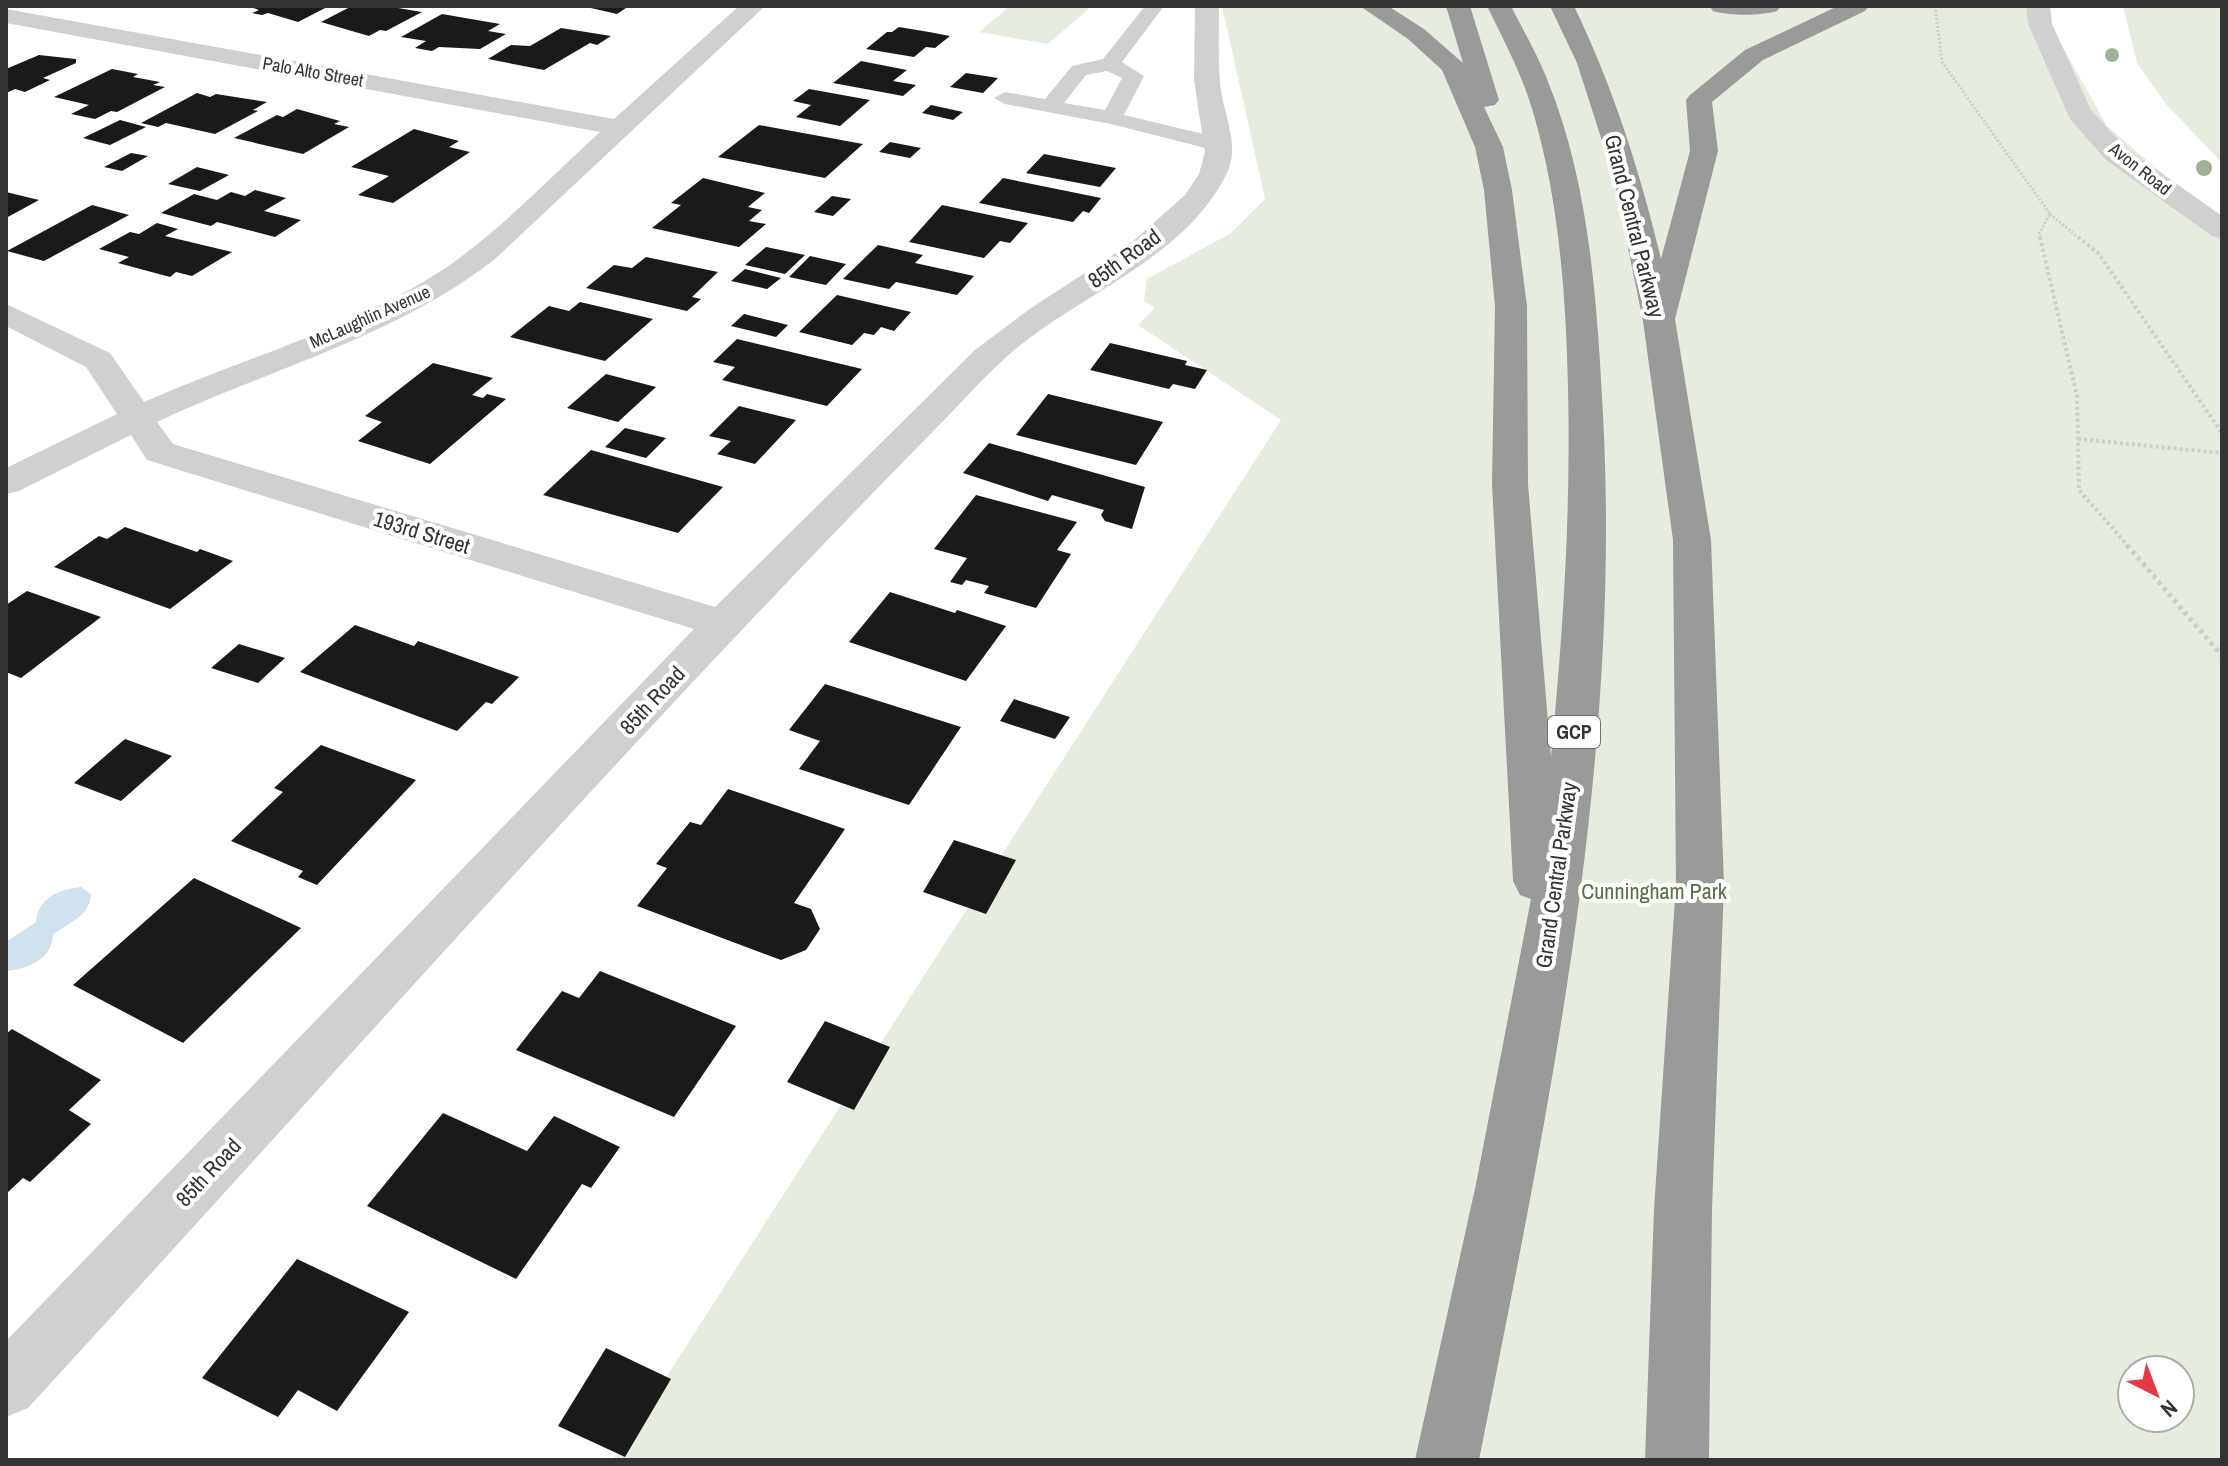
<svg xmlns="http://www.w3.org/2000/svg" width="2228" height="1466" viewBox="0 0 2228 1466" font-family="'Archivo Narrow',sans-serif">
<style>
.green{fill:#e6ecdf;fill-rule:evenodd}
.water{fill:#cfe2ee}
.building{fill:#1a1a1a}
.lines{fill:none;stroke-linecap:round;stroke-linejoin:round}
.path-far2{stroke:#cdcdcd;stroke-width:3;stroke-dasharray:2 2;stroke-linecap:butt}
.path-far1{stroke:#cdcdcd;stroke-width:4;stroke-dasharray:3 3;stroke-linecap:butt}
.path{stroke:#cdcdcd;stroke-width:5;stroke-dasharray:4 4;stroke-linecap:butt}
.service{fill:#d0d0d0;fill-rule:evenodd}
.minor{fill:#d0d0d0;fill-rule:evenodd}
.motorway{fill:#9a9a9a;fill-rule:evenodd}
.tree{fill:#a2b095}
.labels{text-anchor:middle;stroke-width:8;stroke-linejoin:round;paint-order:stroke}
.far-street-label{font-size:18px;fill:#333;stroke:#fff}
.shield{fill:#fff;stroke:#707070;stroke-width:2}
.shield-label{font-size:20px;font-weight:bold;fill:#333}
.street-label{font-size:22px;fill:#333;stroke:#fff}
.park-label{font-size:22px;fill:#56703f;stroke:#fff}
</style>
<rect width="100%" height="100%" fill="#fff"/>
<path class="green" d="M1010,6H1092L1048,44L979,32Z
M1222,6H2040L2107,126L2222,225V1460H613L1281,420L1138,325L1155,308L1144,301L1147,279L1231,233L1265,199ZM2132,1370H2180V1418H2132Z
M2123,6H2222V163L2166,104L2137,63Z"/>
<path class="water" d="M81,887L91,894C89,918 70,921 53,935C52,959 29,969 6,971V942L36,922C38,898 59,889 81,887Z"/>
<path class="building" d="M248,6H329L298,22L268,13L262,15L252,13L259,10Z
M352,6H386L422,12L386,31L380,30L369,36L321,22Z
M582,6H629L617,14Z
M442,14L500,24L488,31L506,34L480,49L439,47L432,51L415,48L426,41L401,37Z
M899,27L929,32L950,36L935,48L926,47L914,57L866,49L887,32H892Z
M561,28L611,36L597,45L590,43L544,70L488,59L511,45L530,46Z
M39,55L76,59V63L43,78L50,80L25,92L15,89L6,93V69Z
M861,61L907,70L893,81L916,85L903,96L833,83Z
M112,69L138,74L133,77L160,82L153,85L165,87L117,112L111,111L95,119L71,114L89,105L54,97Z
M966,73L998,78L983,93L950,87Z
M809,89L870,100L840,126L796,117L811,105L793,101Z
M197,93L210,97L216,94L267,102L253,110L258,111L215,134L166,123L158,127L141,123Z
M931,105L963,112L953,120L922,113Z
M297,109L340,121L334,124L349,127L303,154L234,138L277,115L283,117Z
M120,120L146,127L110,145L83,138Z
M759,125L863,144L825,178L718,157Z
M414,129L459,141L449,147L470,152L393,203L358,195L389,176L351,167Z
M890,142L921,148L910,158L879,152Z
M131,153L148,156L122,171L104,167Z
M1044,154L1116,168L1100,187L1026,173Z
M197,167L229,175L200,191L168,184Z
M703,178L765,193L748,207L762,210L749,221L766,224L739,247L652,228L681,205L671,203Z
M1003,178L1101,198L1089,213L1083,211L1073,222L979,203Z
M255,190L286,198L264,211L301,220L275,237L217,222L211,226L161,213L194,194L217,200L231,192L245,196Z
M6,192L39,200L6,218Z
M832,196L851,199L833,216L814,212Z
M92,205L129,215L44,261L7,251Z
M942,205L1028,223L1010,243L1000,241L984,258L909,242Z
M157,223L178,229L165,236L232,252L192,276L176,272L170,277L118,263L129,257L99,249L130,232L139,234Z
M878,245L923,255L915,263L974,276L957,295L896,282L889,289L843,279Z
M766,247L805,255L785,274L745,265Z
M810,256L846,264L826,285L789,277Z
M646,257L718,272L692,297L701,299L687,311L586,288L614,265L632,268Z
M745,269L781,278L767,289L731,281Z
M837,295L911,312L894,331L881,327L874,335L864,333L852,345L799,332Z
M580,302L653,319L605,361L510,337L549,306L569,311Z
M744,314L788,325L776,337L731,326Z
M737,339L862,369L827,406L722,380L735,367L713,362Z
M1110,343L1187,361L1185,365L1207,370L1195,389L1173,384L1169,389L1090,370Z
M433,363L493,378L472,395L483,398L487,394L506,399L430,464L358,441L382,422L365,416Z
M606,374L656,387L618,422L567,408Z
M1048,394L1163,422L1136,465L1016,435Z
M739,406L796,420L755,464L717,454L731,441L709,436Z
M625,428L666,438L646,458L605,447Z
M989,443L1145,487L1132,529L1105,521L1101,515L1104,510L1052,495L1048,501L963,473Z
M591,450L723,487L678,533L543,495Z
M976,495L1077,522L1057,550L1071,554L1036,608L984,593L989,586L966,580L962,585L950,582L967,558L934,549Z
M125,527L197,552L200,549L233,561L170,609L54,567L99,536L107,539Z
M27,591L101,617L21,678L6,672V605Z
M890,592L955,613L957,610L1006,626L966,681L849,642Z
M355,625L414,646L418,641L519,677L492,704L486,702L457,731L300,672Z
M239,644L285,658L258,683L211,668Z
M825,684L961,727L909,805L799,769L820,741L789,730Z
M1014,699L1070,717L1055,739L1000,721Z
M125,739L172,756L121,801L74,783Z
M321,745L416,780L317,885L298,877L303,871L231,841L283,792L274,788Z
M728,789L845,829L794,903L811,909L820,929L806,950L781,960L637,906L667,868L656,864L690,822L701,825Z
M954,840L1016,860L986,914L923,892Z
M194,878L301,928L183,1043L73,985Z
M600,971L736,1026L674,1117L516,1050L562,991L579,998Z
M825,1021L890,1047L854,1110L787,1082Z
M12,1029L101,1080L69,1110L91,1124L30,1182L23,1178L6,1194V1034Z
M443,1113L527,1151L554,1116L620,1147L591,1188L582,1184L516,1279L367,1206Z
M297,1259L409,1312L337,1411L298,1390L278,1417L202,1378Z
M606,1348L671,1379L625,1457L558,1426Z"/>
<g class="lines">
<path class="path-far2" d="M1935,6L1942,62L2050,214L2039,234L2040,239
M2050,214L2080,239"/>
<path class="path-far1" d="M2040,237L2077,396L2079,490L2129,547
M2078,237L2099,254L2222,433
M2078,439L2222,453"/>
<path class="path" d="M2127,545L2222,656"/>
<path class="service" d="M1145,6H1164L1122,62L1144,76L1124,115L1229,140L1232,145L1229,150L1221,152L1111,124L1005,104L994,98L1005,92L1045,99L1072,66L1103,59ZM1107,71L1122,78L1105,110L1064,103L1086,75Z"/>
<path class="minor" d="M739,6H765L495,259C395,337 270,369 157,422L173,444L715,607L975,350L1031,308L1131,243L1185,195L1199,174L1205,152L1194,80L1195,6H1219C1219,31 1218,57 1220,82C1222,113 1242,145 1226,175C1185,256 1090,290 1023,343C995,365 972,391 948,416C631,738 333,1076 28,1408L6,1417V1341L694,629L147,460L131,435L19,491L6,494V468L117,414L86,367L6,326V304L110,353L144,402C243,358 353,329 444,269C500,231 549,178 600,132L6,23V9L614,119Z
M2026,6H2050L2052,24L2091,110L2126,148L2222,216V239L2212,236L2106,160L2070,119L2028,24Z"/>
<path class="motorway" d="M1360,6H1388L1424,29L1463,63L1446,6H1470L1499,100L1495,105L1484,107L1503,147L1512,190L1527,306L1528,484L1551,757C1563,633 1571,512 1568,388C1566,296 1559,200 1533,112C1522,74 1504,41 1487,6H1511C1523,30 1537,54 1547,79C1590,184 1597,303 1603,415C1622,767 1547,1116 1479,1460H1415L1476,1184L1531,899L1520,895L1513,881L1492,484L1495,306L1484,190L1475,147L1442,70L1408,39Z
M1550,6H1574C1613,87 1640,171 1661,259L1690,151L1686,100L1690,95L1745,50L1838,6H1869L1865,11L1763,60L1712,102L1718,151L1675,319L1711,540L1724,884L1712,1209L1709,1460H1645L1654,1209L1676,884L1673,540L1643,321L1613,175L1577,63Z
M1709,6H1781L1777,11C1759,16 1731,16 1713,11Z"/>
</g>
<g class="tree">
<circle cx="2112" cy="55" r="7"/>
<circle cx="2204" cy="168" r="8"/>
</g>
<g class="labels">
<g class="far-street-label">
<text transform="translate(313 72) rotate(10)" y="6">Palo Alto Street</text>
<text transform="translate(2140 169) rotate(38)" y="6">Avon Road</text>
<text transform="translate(370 317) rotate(-24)" y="6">McLaughlin Avenue</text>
</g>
<rect class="shield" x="1548" y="716" width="52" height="32" rx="6"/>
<g class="shield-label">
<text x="1574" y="739">GCP</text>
</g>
<g class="street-label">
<text transform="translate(1635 226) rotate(76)" y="8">Grand Central Parkway</text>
<text transform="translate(1124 258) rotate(-36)" y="8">85th Road</text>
<text transform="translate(422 532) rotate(17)" y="8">193rd Street</text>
<text transform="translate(652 700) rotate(-47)" y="8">85th Road</text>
<text transform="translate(1556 875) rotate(-82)" y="8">Grand Central Parkway</text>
<text transform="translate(208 1172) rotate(-47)" y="8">85th Road</text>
</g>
<g class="park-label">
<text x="1654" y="899">Cunningham Park</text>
</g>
</g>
<rect width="2228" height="1466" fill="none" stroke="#333333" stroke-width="16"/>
<g transform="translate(2156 1394) rotate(138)"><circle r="38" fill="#ffffff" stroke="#adadad" stroke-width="2"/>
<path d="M0-6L14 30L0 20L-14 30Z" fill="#e63946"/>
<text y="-12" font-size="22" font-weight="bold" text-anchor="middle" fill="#333333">N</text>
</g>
</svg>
